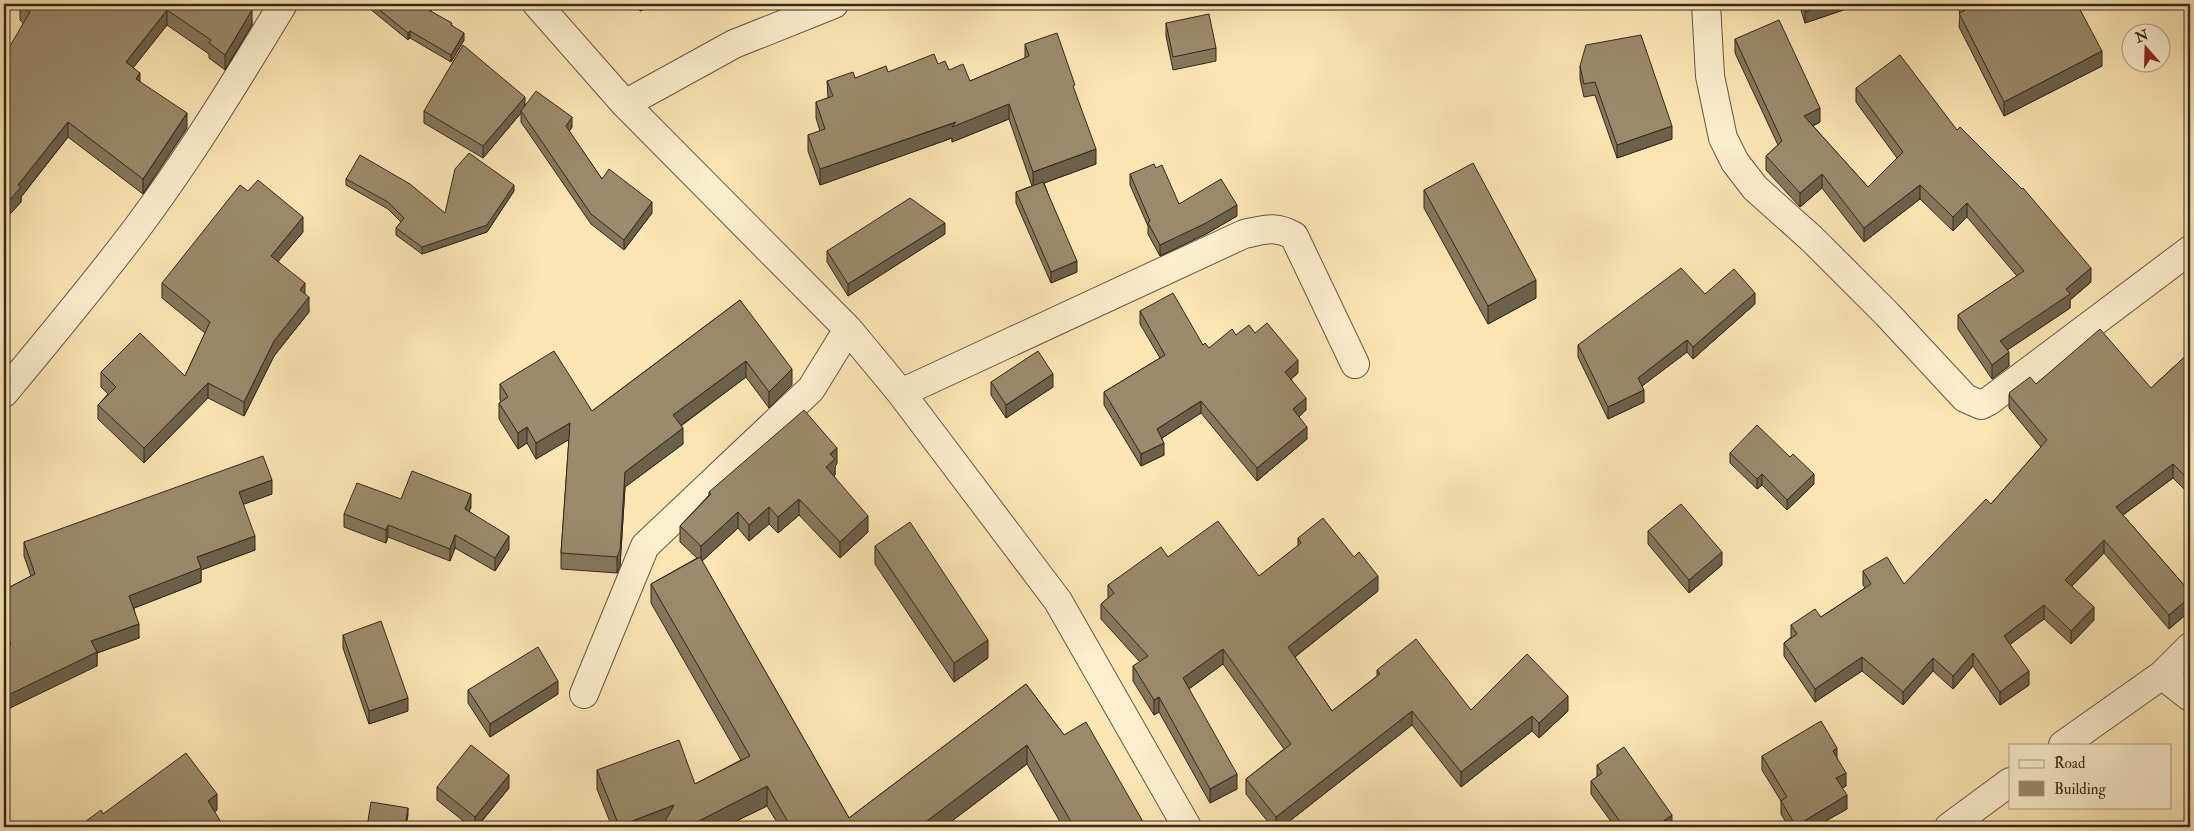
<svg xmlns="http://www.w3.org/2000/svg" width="2194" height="831" viewBox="0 0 2194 831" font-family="'IM FELL Double Pica',serif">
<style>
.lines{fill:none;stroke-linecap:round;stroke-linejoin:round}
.minor-casing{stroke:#665742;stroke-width:30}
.minor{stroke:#fceece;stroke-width:28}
.wall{fill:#85775c;stroke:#34281d}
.shaded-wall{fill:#6c614b;stroke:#34281d}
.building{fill:#9b8a6b;stroke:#34281d}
</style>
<rect width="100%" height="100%" fill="#fae5b3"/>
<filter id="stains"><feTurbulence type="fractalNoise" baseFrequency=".004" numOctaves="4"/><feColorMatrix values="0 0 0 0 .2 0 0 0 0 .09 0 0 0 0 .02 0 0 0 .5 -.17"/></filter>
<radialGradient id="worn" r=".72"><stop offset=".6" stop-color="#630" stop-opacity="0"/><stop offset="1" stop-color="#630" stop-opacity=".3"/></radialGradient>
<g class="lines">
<defs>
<path id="minor" d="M537,4L625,104L848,329L901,393L1058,601L1187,827
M1706,4L1710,76L1723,138L1735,162L1755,188L1812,239L1887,314L1965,398L1981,405L1989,401L2190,250
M625,104L734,44L834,4
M4,393C49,339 94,285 137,228C190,157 237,80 283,4
M901,393L1244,234C1265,230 1274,225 1294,236L1355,364
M2162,675L2190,697
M584,694L645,546L811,389L848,329
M2063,745L2162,675L2190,647
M1949,827L2010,782"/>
</defs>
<use href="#minor" class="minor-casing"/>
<use href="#minor" class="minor"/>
</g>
<path class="wall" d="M21,4H254L251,9L252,25L225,70L209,58V54L167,25L133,67L140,82L187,128L143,194L68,137L21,197V202L9,215V221L4,228L23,23L20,20V5Z
M364,4H433V8L430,11L452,25L464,40L451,62L410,38L408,40Z
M637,4H656L640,11Z
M1799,4H1861L1805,23Z
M1957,4H2077L2102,66L2004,116L1959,27L1960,13Z
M1166,23L1216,48V61L1173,70L1166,36Z
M1735,39L1820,122L1813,126L1868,187L1897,158L1856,102V88L1957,130L2091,282L2070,300V308L2007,350L2009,366L1992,379L1958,329V315L2017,276L1967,217L1953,231L1920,199L1864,242L1822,188L1800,207L1766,170V156L1778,145L1735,53Z
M1025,44L1075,92L1096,164L1044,183L1077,272L1051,283L1016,203V192L1032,186L1009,119L952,142V138L820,185L808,151V135L820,131L816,118V102L828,98L827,81L855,78L938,64L970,81L1025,58Z
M1580,66L1672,139L1617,158L1595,95L1584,97L1580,79Z
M525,106L572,127L569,131L602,179L652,213L624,250L591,224L521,122V113L483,158L424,123V111Z
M1156,168L1179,204L1237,216L1206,234L1160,256L1148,234V226L1130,185V174Z
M346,179L445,213L514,191L487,232L422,254L396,235V228L401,222L388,209L346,185Z
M1424,190L1536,298L1488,324L1424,208Z
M303,232L278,261L305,294L309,312L274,356L244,416L208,398L144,463L98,419V405L108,394L101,387V372L185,376L205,333L162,298V283Z
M945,234L848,296L827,262V251Z
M1705,294L1755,304L1693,359L1687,352L1642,386L1644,402L1608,419L1578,357V345Z
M740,300L792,385L769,408L746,377L681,426L683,444L625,487L620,566L617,573L561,569V553L569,439L536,459L527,443L518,449L499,419V403L501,402L500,400V384L592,411Z
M1140,311L1209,348L1236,335L1255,333L1298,373L1291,379L1306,410L1299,417L1307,439L1257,481L1201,413L1162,438L1164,455L1141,466L1104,405V392L1160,358L1140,324Z
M2190,352V495L2173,478L2123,515L2190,592V611L2169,629L2104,553L2072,586L2094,620L2071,644L2044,619L2010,644L2029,685L2000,705L1973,666L1953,689L1933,671L1903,705L1862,671L1815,702L1784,656V643L1791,637V625L1821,617L1865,588L1863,585V571L1904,584L1991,504L2041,447L2009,408V395L2036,384L2151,388Z
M991,382L1053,387L1006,418L991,395Z
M1730,453L1814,484L1787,510L1762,485L1757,489L1730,463Z
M837,464L835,466V475L834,476L868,532L840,558L799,515L778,533L769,524L749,541L738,528L702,561L849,818L1026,684L1064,735L1146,827H1063L1027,764L944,827H780L767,806L724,827H612L597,789V770L695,784L741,760L651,603V584L697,558L680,542V526L709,495V492Z
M272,494L243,504L255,550L201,570V582L134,608L139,638L97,653V666L6,646L4,643V590L31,576L24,556V542Z
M401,499L471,507L469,511L509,549L495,571L455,548L450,561L388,537L386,543L344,527V514Z
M1648,531L1722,565L1689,593L1648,544Z
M1298,538L1378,591L1295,657L1332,711L1377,676V670L1471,710L1568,711L1539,738L1532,731L1461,787L1412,725L1282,827H1272L1246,794V779L1284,749L1223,664L1189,689L1237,789L1210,803L1159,712L1154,715L1133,681V666L1140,662L1101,619V604L1108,598V585L1168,557L1259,576L1298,546Z
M875,546L988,658L954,682L875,564Z
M343,635L408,711L369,724L343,648Z
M468,690L558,694L490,737L468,703Z
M1762,756L1837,758L1846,786L1842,788L1847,809L1815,827H1789L1781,814V801L1762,770Z
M1597,765L1672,827H1615L1591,794V781L1597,777Z
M437,787L509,788L477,827H471L437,800Z
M2190,807V827H2188L2186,825V812Z"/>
<path class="shaded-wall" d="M244,4H254L244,19Z
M431,4H433V8L427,16V9Z
M640,4H656L640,11Z
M1829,4H1861L1805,23V12Z
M167,10V25L126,77V62Z
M252,10V25L225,70V55Z
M410,31V38L408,40V33Z
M464,33V40L451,62V55Z
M2102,51V66L2004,116V102Z
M140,73V88L136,79Z
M525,97V109L521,111V113L483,158V146Z
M1009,104V119L952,142V138L820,185V169Z
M1820,108V122L1804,130V116Z
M187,113V128L143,194V179Z
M572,117V127L566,136V126Z
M68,122V137L21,197V202L9,215V221L4,228V213L7,203L18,185Z
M1672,126V139L1617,158V145Z
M1096,149V164L1033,187V172Z
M1822,174V188L1800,207V193Z
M514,185V191L487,232L422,254V247Z
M1920,185V199L1864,242V228Z
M652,202V213L624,250V240Z
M1967,203V217L1953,231V217Z
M1237,205V216L1206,234L1160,256V245Z
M303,217V232L271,270V256Z
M945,223V234L848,296V284Z
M1077,261V272L1051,283V272Z
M2091,268V282L2070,300V308L2000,355V341L2066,289Z
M1536,280V298L1488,324V306Z
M305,283V298L300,290Z
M1755,293V304L1693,359V347Z
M309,297V312L274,356L244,416V402L274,341Z
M1687,340V352L1638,389V378Z
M2009,352V366L1992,379V365Z
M1298,360V373L1285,384V372Z
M746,361V377L673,431V415Z
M792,369V385L769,408V392Z
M1053,374V387L1006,418V405Z
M208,383V398L144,463V448Z
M1644,390V402L1608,419V407Z
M1306,398V410L1293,422V409Z
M1201,401V413L1157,441V429Z
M570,423V439L536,459V443Z
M527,427V443L518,449V433Z
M1307,427V439L1257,481V468Z
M683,428V444L625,487L620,566L617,573V557L625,472Z
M1164,443V455L1141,466V454Z
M837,448V464L835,466V475L826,483V467L830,454Z
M2173,464V478L2116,520V507Z
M1762,474V485L1757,489V479Z
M1814,474V484L1787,510V500Z
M272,480V494L239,506V492Z
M471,494V507L465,521V509Z
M799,499V515L778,533V517Z
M769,507V524L749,541V525Z
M738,512V528L701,562V546Z
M868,516V532L840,558V542Z
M388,525V537L386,543V530Z
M455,535V548L450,561V549Z
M255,536V550L201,570V582L129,610V596L197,557Z
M509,536V549L495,571V558Z
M2104,540V553L2065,593V580Z
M1722,552V565L1689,593V580Z
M1378,576V591L1288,662V647Z
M2190,597V611L2169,629V615Z
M2044,605V619L2004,649V636Z
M2094,607V620L2071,644V631Z
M139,624V638L97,653V666L4,711V697L91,641Z
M988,640V658L954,682V663Z
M1223,649V664L1183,693V678Z
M1973,653V666L1953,689V676Z
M1862,657V671L1815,702V689Z
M1933,658V671L1903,705V692Z
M2029,671V685L2000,705V692Z
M558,681V694L490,737V724Z
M1568,696V711L1539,738V723Z
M1159,697V712L1154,715V700Z
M408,698V711L369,724V711Z
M1412,711V725L1282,827H1276V817Z
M1532,716V731L1461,787V772Z
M1027,745V764L944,827H919Z
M1837,748V761L1833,751Z
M1846,773V786L1836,792V778Z
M1237,774V789L1210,803V789Z
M509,775V788L477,827H475V817Z
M767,786V806L724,827H695V823Z
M217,794V810L208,817V801Z
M1847,795V809L1815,827H1796V826Z
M674,805L666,827H619V826Z
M408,808V815L406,827H405Z
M1672,815V827H1655Z"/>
<path class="building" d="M21,4H244L252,10L225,55L209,43L211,40L167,10L126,62L140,73L136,79L187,113L143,179L68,122L18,185L21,187L7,203L9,206L4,213V56L30,12L20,5Z
M372,4H431L427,9L452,23L451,25L464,33L451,55L410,31L408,33Z
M1803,4H1829L1805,12Z
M1962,4H2077L2102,51L2004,102L1959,13L1964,11Z
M1209,14L1216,48L1173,57L1166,23Z
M1779,20L1820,108L1804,116L1868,187L1903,152L1856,88L1900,55L1957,130L1960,127L2022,189L2023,188L2091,268L2066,289L2070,294L2000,341L2009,352L1992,365L1958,315L2024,271L1967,203L1953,217L1920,185L1864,228L1822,174L1800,193L1766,156L1782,141L1735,39Z
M1057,33L1075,85L1073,86L1096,149L1033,172L1009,104L952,127L956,122L820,169L808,135L825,129L816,102L833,96L827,81L853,72L855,78L886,66L888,72L934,54L938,64L945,61L949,70L963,64L970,81L1029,56L1025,44Z
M1641,35L1672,126L1617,145L1595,82L1584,84L1580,66L1586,45Z
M463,45L525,97L483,146L424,111Z
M536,91L572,117L566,126L602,179L609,169L652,202L624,240L591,214L521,111Z
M469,153L514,185L487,225L422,247L396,228L404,218L388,202L346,179L360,155L410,184L445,213L455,169Z
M1473,163L1536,280L1488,306L1424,190Z
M1154,164L1156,168L1162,165L1179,204L1221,179L1237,205L1206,223L1160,245L1148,223L1150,221L1130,174Z
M258,180L303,217L271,256L305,283L300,290L309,297L274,341L244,402L208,383L144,448L98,405L116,387L101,372L140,333L185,376L210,322L162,283L240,185L248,191Z
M1043,182L1077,261L1051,272L1016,192Z
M910,198L945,223L848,284L827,251Z
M1681,268L1705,294L1734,269L1755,293L1693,347L1687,340L1638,378L1644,390L1608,407L1578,345Z
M1173,293L1203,345L1205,343L1209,348L1232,329L1236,335L1249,325L1255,333L1267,323L1298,360L1285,372L1306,398L1293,409L1307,427L1257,468L1201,401L1157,429L1164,443L1141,454L1104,392L1165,355L1140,311Z
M740,300L792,369L769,392L746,361L673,415L683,428L625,472L620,550L617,557L561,553L570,423L536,443L527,427L518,433L499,403L508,397L500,384L554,351L592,411Z
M2100,329L2151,388L2190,352V481L2173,464L2116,507L2190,592V597L2169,615L2104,540L2065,580L2094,607L2071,631L2044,605L2004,636L2029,671L2000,692L1973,653L1953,676L1933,658L1903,692L1862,657L1815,689L1784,643L1797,634L1791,625L1815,609L1821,617L1871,584L1863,571L1887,557L1904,584L1986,499L1991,504L2047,440L2009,395L2010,392L2030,377L2036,384Z
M1038,351L1053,374L1006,405L991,382Z
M804,410L837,448L830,454L835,459L826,467L868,516L840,542L799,499L778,517L769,507L749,525L738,512L701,546L680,526L711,494L709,492Z
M1757,425L1790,457L1793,454L1814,474L1787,500L1762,474L1757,479L1730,453Z
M263,456L272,480L239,492L255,536L197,557L201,568L129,596L139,624L91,641L97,652L4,697V647L11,644L4,629V590L35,574L24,542Z
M412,471L471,494L465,509L509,536L495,558L455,535L450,549L388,525L386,530L344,514L357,483L401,499Z
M1681,504L1722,552L1689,580L1648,531Z
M1323,518L1354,557L1359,552L1378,576L1288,647L1332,711L1380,674L1377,670L1416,639L1471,710L1527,654L1568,696L1539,723L1532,716L1461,772L1412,711L1276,817L1246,779L1291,744L1223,649L1183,678L1237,774L1210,789L1159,697L1154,700L1133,666L1148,656L1101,604L1114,593L1108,585L1161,547L1168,557L1218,521L1259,576L1301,543L1298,538Z
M910,522L988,640L954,663L875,546Z
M700,557L849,818L1026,684L1064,735L1086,722L1146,827H1074L1027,745L919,827H791L767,786L695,823L697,827H662L674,805L619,826L597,770L679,740L695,784L750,756L651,584Z
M381,621L408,698L369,711L343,635Z
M538,647L558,681L490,724L468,690Z
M1821,721L1837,748L1833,751L1846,773L1836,778L1847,795L1796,826L1781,801L1787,797L1762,756Z
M471,745L509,775L475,817L437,787Z
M1624,747L1672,815L1655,827H1624L1591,781L1602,773L1597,765Z
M186,753L217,794L208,801L224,827H78L101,810L103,814Z
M371,802L408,808L405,827H367Z
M2190,807V816L2186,812Z
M1386,823L1389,827H1380Z"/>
<rect width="2194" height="831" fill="none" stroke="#fae5b3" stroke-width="20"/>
<rect x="5" y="5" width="2184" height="821" fill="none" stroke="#34281d" stroke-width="2.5"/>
<rect x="10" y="10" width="2174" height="811" fill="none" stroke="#34281d"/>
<rect x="2009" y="744" width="162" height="65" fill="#fceece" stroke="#ac9f87"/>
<rect x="2019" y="760" width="25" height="8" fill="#fceece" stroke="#ac9f87"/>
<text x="2054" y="768" font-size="15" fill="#34281d">Road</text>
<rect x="2019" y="781" width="25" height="15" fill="#9b8a6b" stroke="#ac9f87"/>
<text x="2054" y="794" font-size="15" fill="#34281d">Building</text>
<g transform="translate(2146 48) rotate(340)"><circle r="24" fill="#fceece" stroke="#ac9f87"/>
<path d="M0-4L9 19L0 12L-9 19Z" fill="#8f2418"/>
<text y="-8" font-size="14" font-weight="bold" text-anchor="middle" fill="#34281d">N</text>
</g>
<rect width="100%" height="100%" filter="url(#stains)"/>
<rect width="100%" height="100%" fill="url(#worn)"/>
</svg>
